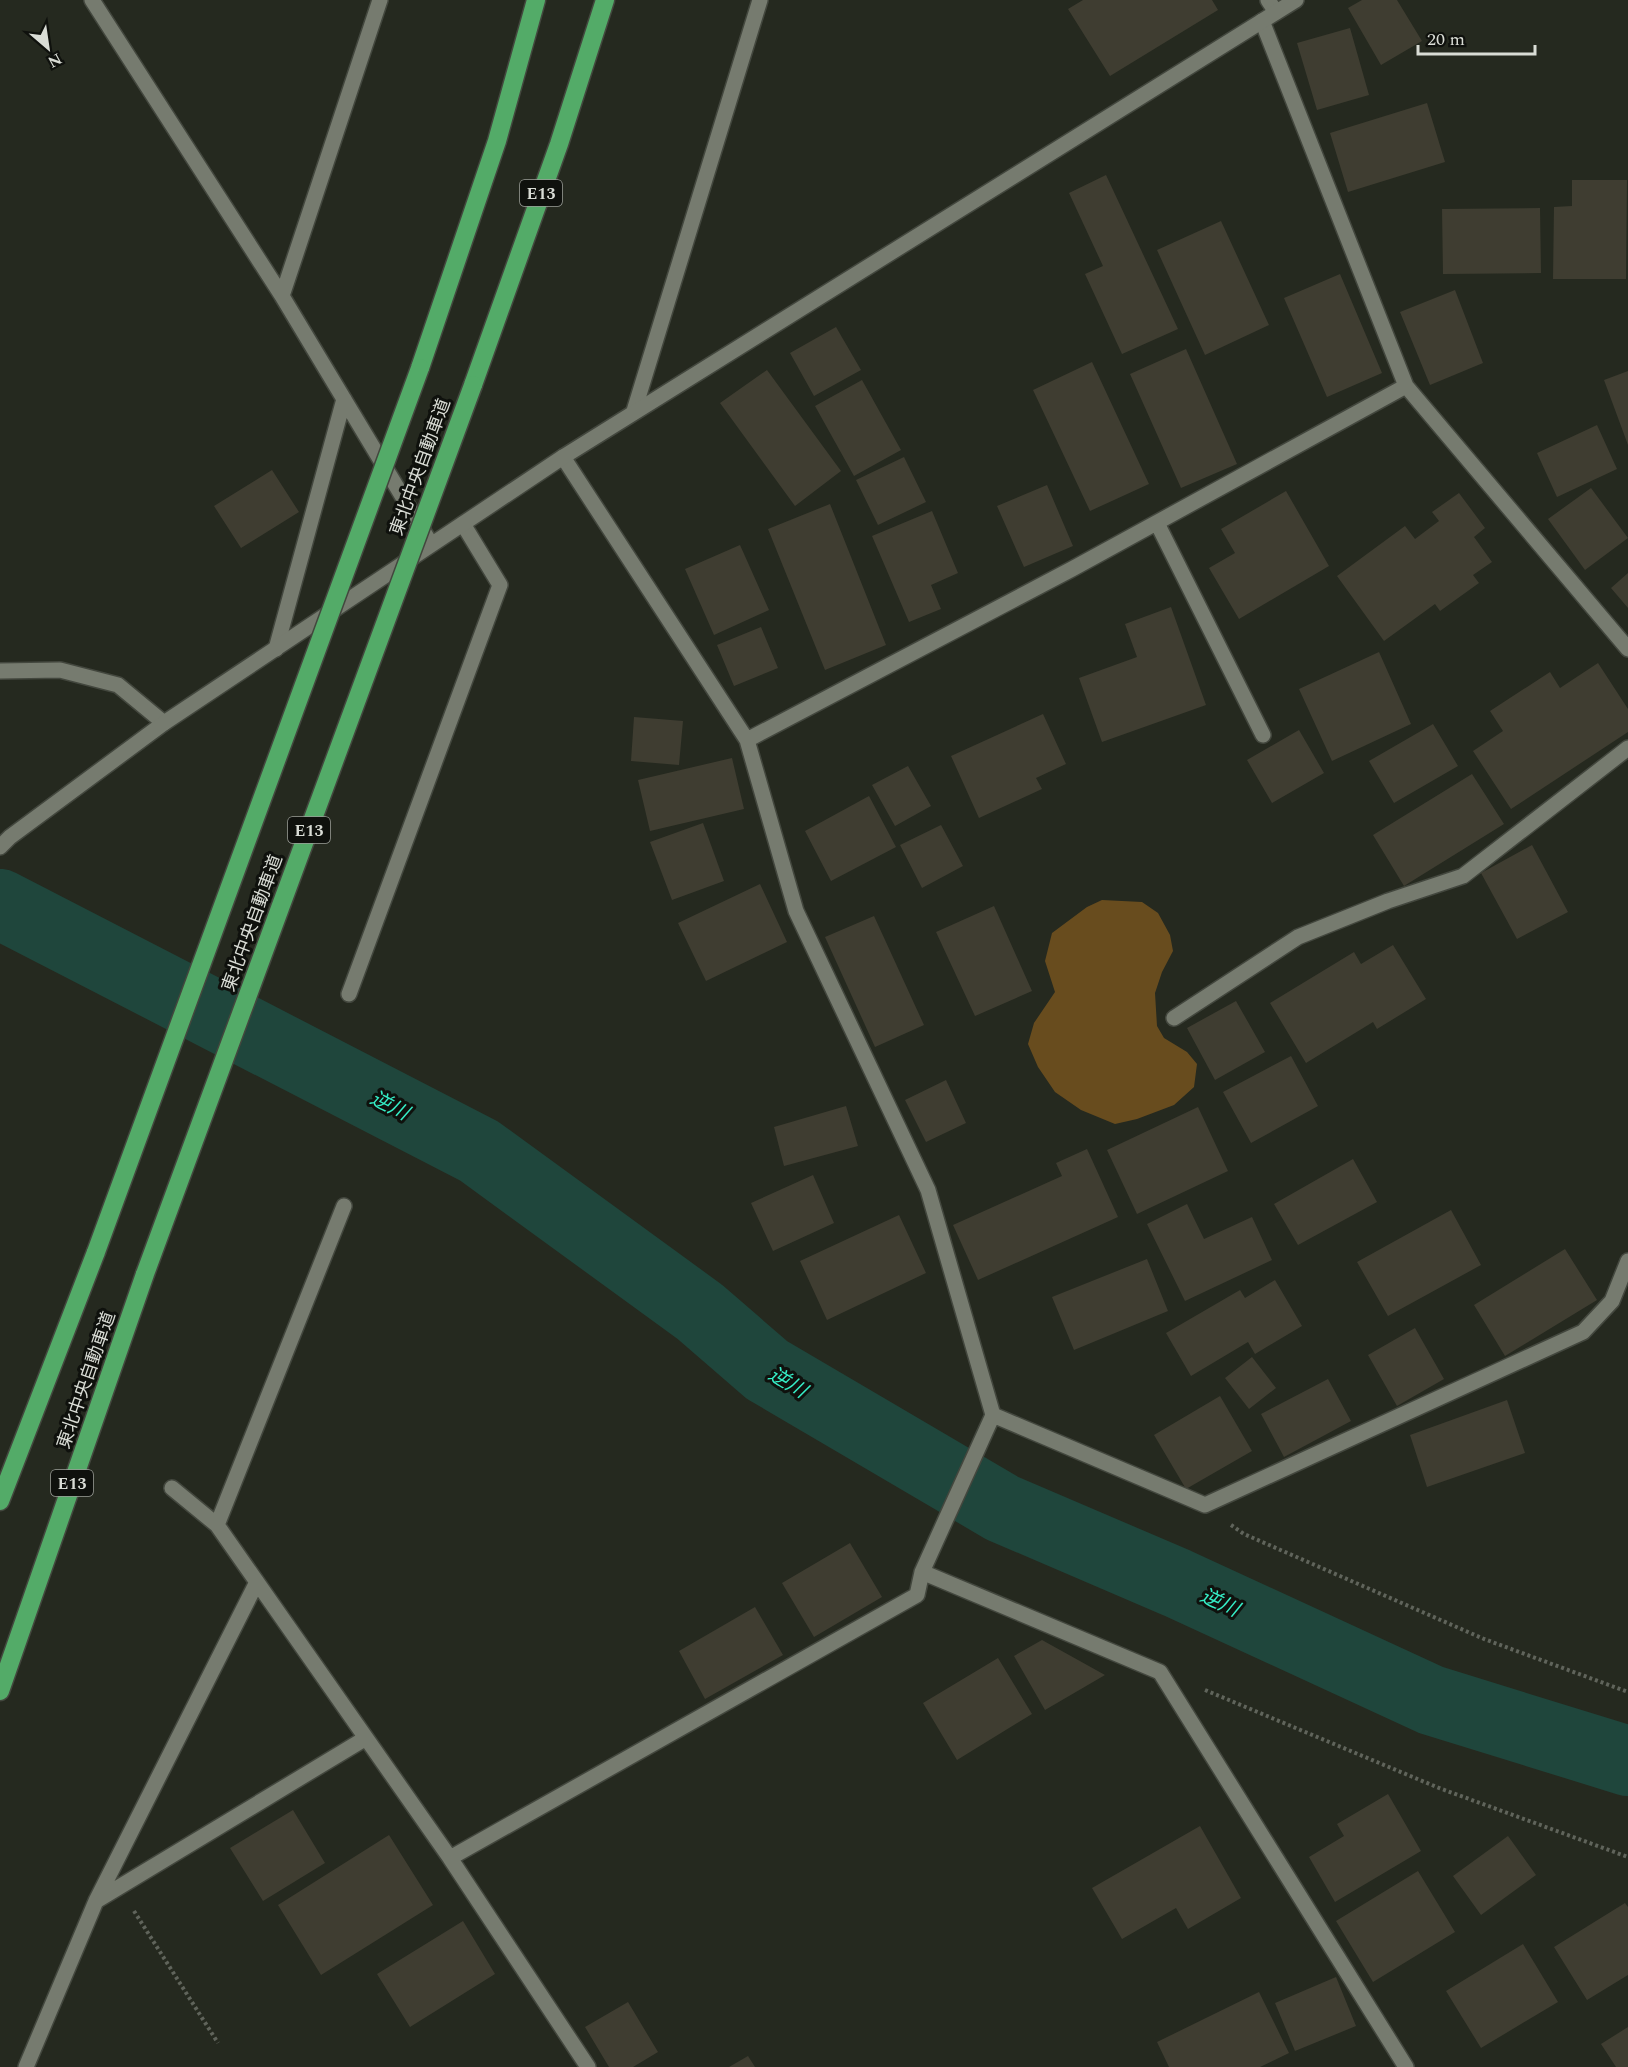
<svg xmlns="http://www.w3.org/2000/svg" width="1628" height="2067" viewBox="0 0 1628 2067" font-family="Spectral,'Noto Sans JP',serif">
<style>
.forest{fill:#684c1e}
.lines{fill:none;stroke-linecap:round;stroke-linejoin:round}
.river{stroke:#1f463c;stroke-width:70}
.building{fill:#3f3d31}
.lane-casing{stroke:#43473e;stroke-width:18}
.secondary-casing{stroke:#43473e;stroke-width:18}
.highway-casing{stroke:#43473e;stroke-width:21}
.path{stroke:#60645b;stroke-width:4;stroke-dasharray:3 3;stroke-linecap:butt}
.lane{stroke:#767b6f;stroke-width:15}
.secondary{stroke:#767b6f;stroke-width:15}
.highway{stroke:#53ab68;stroke-width:18}
.highway-bridge-casing{stroke:#43473e;stroke-width:21;stroke-linecap:butt}
.highway-bridge{stroke:#53ab68;stroke-width:18}
.labels{text-anchor:middle;stroke-width:6;stroke-linejoin:round;paint-order:stroke}
.shield{fill:#0f110d;stroke:#9c9f99;stroke-width:1.5}
.shield-label{font-size:16px;font-weight:bold;fill:#d9dcd5}
.street-label{font-size:18px;fill:#d9dcd5;stroke:#0f110d}
.water-label{font-size:20px;font-style:italic;fill:#35edc6;stroke:#0f110d}
</style>
<rect width="100%" height="100%" fill="#25291f"/>
<path class="forest" d="M1102,900L1142,902L1158,913L1170,935L1173,951L1162,972L1155,993L1157,1026L1164,1038L1187,1052L1197,1064L1194,1087L1174,1105L1137,1119L1115,1124L1081,1110L1055,1092L1038,1067L1028,1044L1034,1023L1055,992L1045,961L1052,933L1087,907Z"/>
<g class="lines">
<path class="river" d="M0,904L479,1151L700,1312L767,1370L1002,1508L1177,1583L1431,1700L1628,1761"/>
</g>
<path class="building" d="M1083,0H1212L1218,10L1110,76L1068,9Z
M1362,0H1397L1422,41L1381,65L1348,8Z
M1350,28L1369,95L1317,110L1297,43Z
M1427,103L1445,162L1348,192L1330,133Z
M1106,175L1178,329L1122,354L1085,274L1103,266L1069,193Z
M1572,180H1627L1626,279H1553L1554,207L1572,206Z
M1540,208L1541,273L1443,274L1442,209Z
M1221,221L1269,325L1205,355L1157,250Z
M1340,274L1382,373L1327,397L1284,298Z
M1455,290L1483,363L1430,385L1400,312Z
M836,327L861,370L814,396L790,353Z
M1186,349L1237,464L1181,488L1130,374Z
M1092,362L1149,484L1090,511L1033,390Z
M767,370L841,471L795,506L720,403Z
M1628,371V445L1604,380Z
M862,380L901,450L854,476L815,406Z
M1597,425L1617,469L1557,497L1537,453Z
M904,457L926,502L878,525L856,480Z
M272,470L299,512L241,548L214,506Z
M1047,485L1073,546L1024,567L997,506Z
M1591,488L1628,538L1585,570L1548,519Z
M1286,491L1329,566L1239,619L1209,568L1235,553L1221,529Z
M1459,493L1485,528L1474,537L1492,562L1473,575L1479,583L1440,611L1435,604L1384,641L1337,576L1405,526L1415,539L1439,521L1432,512Z
M830,504L886,645L825,670L768,529Z
M932,511L958,573L931,585L941,609L909,622L872,536Z
M740,545L769,610L714,635L685,569Z
M1628,573V608L1611,588Z
M1171,607L1206,705L1102,742L1079,678L1137,657L1125,624Z
M761,627L778,668L734,686L717,645Z
M1379,652L1411,724L1332,761L1299,689Z
M1598,663L1628,709V732L1511,809L1473,751L1503,731L1490,711L1550,672L1560,688Z
M1043,714L1066,764L1036,778L1042,789L979,818L951,756Z
M634,717L683,721L679,765L631,761Z
M1433,724L1458,766L1394,803L1369,761Z
M1299,730L1324,773L1272,803L1247,760Z
M732,758L744,809L650,831L638,780Z
M908,766L931,806L895,826L872,785Z
M1472,774L1504,824L1404,886L1373,835Z
M869,796L896,847L831,881L805,831Z
M703,823L724,881L672,900L650,842Z
M941,825L963,866L922,888L900,845Z
M1532,845L1568,912L1517,939L1481,873Z
M760,884L787,942L706,981L678,923Z
M994,906L1032,991L975,1016L936,932Z
M874,916L924,1025L875,1047L825,937Z
M1393,945L1426,999L1377,1029L1373,1022L1306,1063L1270,1003L1354,952L1361,964Z
M1236,1001L1265,1052L1215,1080L1187,1028Z
M1291,1056L1318,1106L1251,1143L1223,1092Z
M946,1080L966,1123L926,1142L905,1100Z
M846,1106L858,1146L784,1166L774,1127Z
M1198,1107L1228,1171L1137,1214L1107,1150Z
M1087,1149L1118,1217L978,1280L953,1225L1062,1176L1056,1163Z
M1353,1159L1377,1202L1298,1245L1274,1204Z
M813,1175L834,1223L773,1251L751,1203Z
M1187,1204L1204,1239L1252,1217L1272,1260L1185,1301L1147,1224Z
M1451,1210L1481,1265L1388,1316L1357,1262Z
M899,1215L926,1273L827,1320L800,1261Z
M1565,1249L1597,1300L1505,1356L1474,1305Z
M1147,1259L1168,1311L1074,1350L1052,1297Z
M1275,1280L1302,1326L1255,1354L1248,1342L1191,1376L1166,1333L1240,1290L1245,1298Z
M1415,1328L1444,1379L1397,1406L1368,1355Z
M1252,1357L1276,1388L1249,1409L1225,1378Z
M1328,1379L1351,1421L1284,1457L1261,1414Z
M1220,1396L1252,1451L1186,1489L1154,1435Z
M1507,1400L1525,1453L1427,1487L1410,1435Z
M850,1543L882,1597L814,1637L782,1583Z
M755,1607L783,1655L705,1699L679,1651Z
M1042,1640L1105,1675L1045,1710L1014,1656Z
M998,1658L1032,1714L957,1760L923,1703Z
M1388,1794L1421,1851L1335,1902L1309,1857L1344,1836L1337,1824Z
M293,1810L325,1863L263,1901L230,1848Z
M1200,1826L1241,1898L1188,1929L1176,1908L1122,1939L1092,1888Z
M389,1835L433,1905L321,1975L278,1905Z
M1508,1836L1536,1875L1481,1915L1453,1876Z
M1418,1871L1455,1932L1373,1982L1336,1921Z
M1625,1903L1628,1907V1975L1587,2000L1554,1947Z
M463,1921L495,1974L410,2027L377,1974Z
M1523,1944L1558,2002L1481,2048L1446,1991Z
M1336,1977L1356,2026L1295,2051L1275,2003Z
M1259,1992L1289,2053L1260,2067H1169L1157,2042Z
M628,2002L658,2052L633,2067H609L585,2027Z
M1628,2027V2067H1616L1601,2044Z
M748,2056L755,2067H729Z"/>
<g class="lines">
<defs>
<path id="lane" d="M92,0L282,296L431,544
M1268,0L1276,12
M1262,21L1406,386L1628,649
M282,296L380,0
M634,411L760,0
M1157,523L1263,735
M276,649L344,399
M0,671L60,670L118,685L164,723
M747,740L1072,569L1406,386
M349,994L500,585L463,524
M1174,1018L1298,937L1388,901L1463,876L1628,748
M993,1415L1205,1505L1583,1332L1612,1301L1628,1261
M172,1488L217,1525L450,1858L588,2067
M217,1525L344,1206
M922,1572L1160,1672L1406,2067
M450,1858L917,1595L922,1572L993,1415L928,1190L796,911L747,740L563,457
M96,1901L366,1738
M26,2067L96,1901L257,1582"/>
<path id="secondary" d="M0,847L10,837L164,723L563,457L1296,0"/>
<path id="highway" d="M420,368L497,141L536,0
M473,385L559,144L605,0
M0,1501L96,1252
M0,1691L145,1274"/>
</defs>
<use href="#lane" class="lane-casing"/>
<use href="#secondary" class="secondary-casing"/>
<use href="#highway" class="highway-casing"/>
<path class="path" d="M1231,1525L1244,1534L1484,1639L1628,1692
M1205,1690L1439,1788L1628,1857
M134,1911L218,2043"/>
<use href="#lane" class="lane"/>
<use href="#secondary" class="secondary"/>
<use href="#highway" class="highway"/>
<defs>
<path id="highway-bridge" d="M96,1252L420,368
M145,1274L473,385"/>
</defs>
<use href="#highway-bridge" class="highway-bridge-casing"/>
<use href="#highway-bridge" class="highway-bridge"/>
</g>
<g class="labels">
<g class="shield">
<rect x="520" y="180" width="42" height="26" rx="4.5"/>
<rect x="288" y="817" width="42" height="26" rx="4.5"/>
<rect x="51" y="1470" width="42" height="26" rx="4.5"/>
</g>
<g class="shield-label">
<text x="541" y="199">E13</text>
<text x="309" y="836">E13</text>
<text x="72" y="1489">E13</text>
</g>
<g class="street-label">
<text transform="translate(420 467) rotate(-70)" y="6">東北中央自動車道</text>
<text transform="translate(252 923) rotate(-70)" y="6">東北中央自動車道</text>
<text transform="translate(86 1380) rotate(-71)" y="6">東北中央自動車道</text>
</g>
<g class="water-label">
<text transform="translate(390 1105) rotate(27)" y="7">逆川</text>
<text transform="translate(788 1382) rotate(31)" y="7">逆川</text>
<text transform="translate(1220 1602) rotate(25)" y="7">逆川</text>
</g>
</g>
<g transform="translate(48 48) rotate(151)" stroke="#0f110d" stroke-width="4.5" paint-order="stroke">
<path d="M0-4.5L10 22L0 15L-10 22Z" fill="#d9dcd5"/>
<text y="-9" font-size="16" font-weight="bold" text-anchor="middle" fill="#d9dcd5">N</text>
</g>
<path d="M1418 45v9h117v-9" fill="none" stroke="#d9dcd5" stroke-width="3"/>
<text x="1427" y="45" font-size="18" fill="#d9dcd5" stroke="#0f110d" stroke-width="4.5" paint-order="stroke">20 m</text>
</svg>
